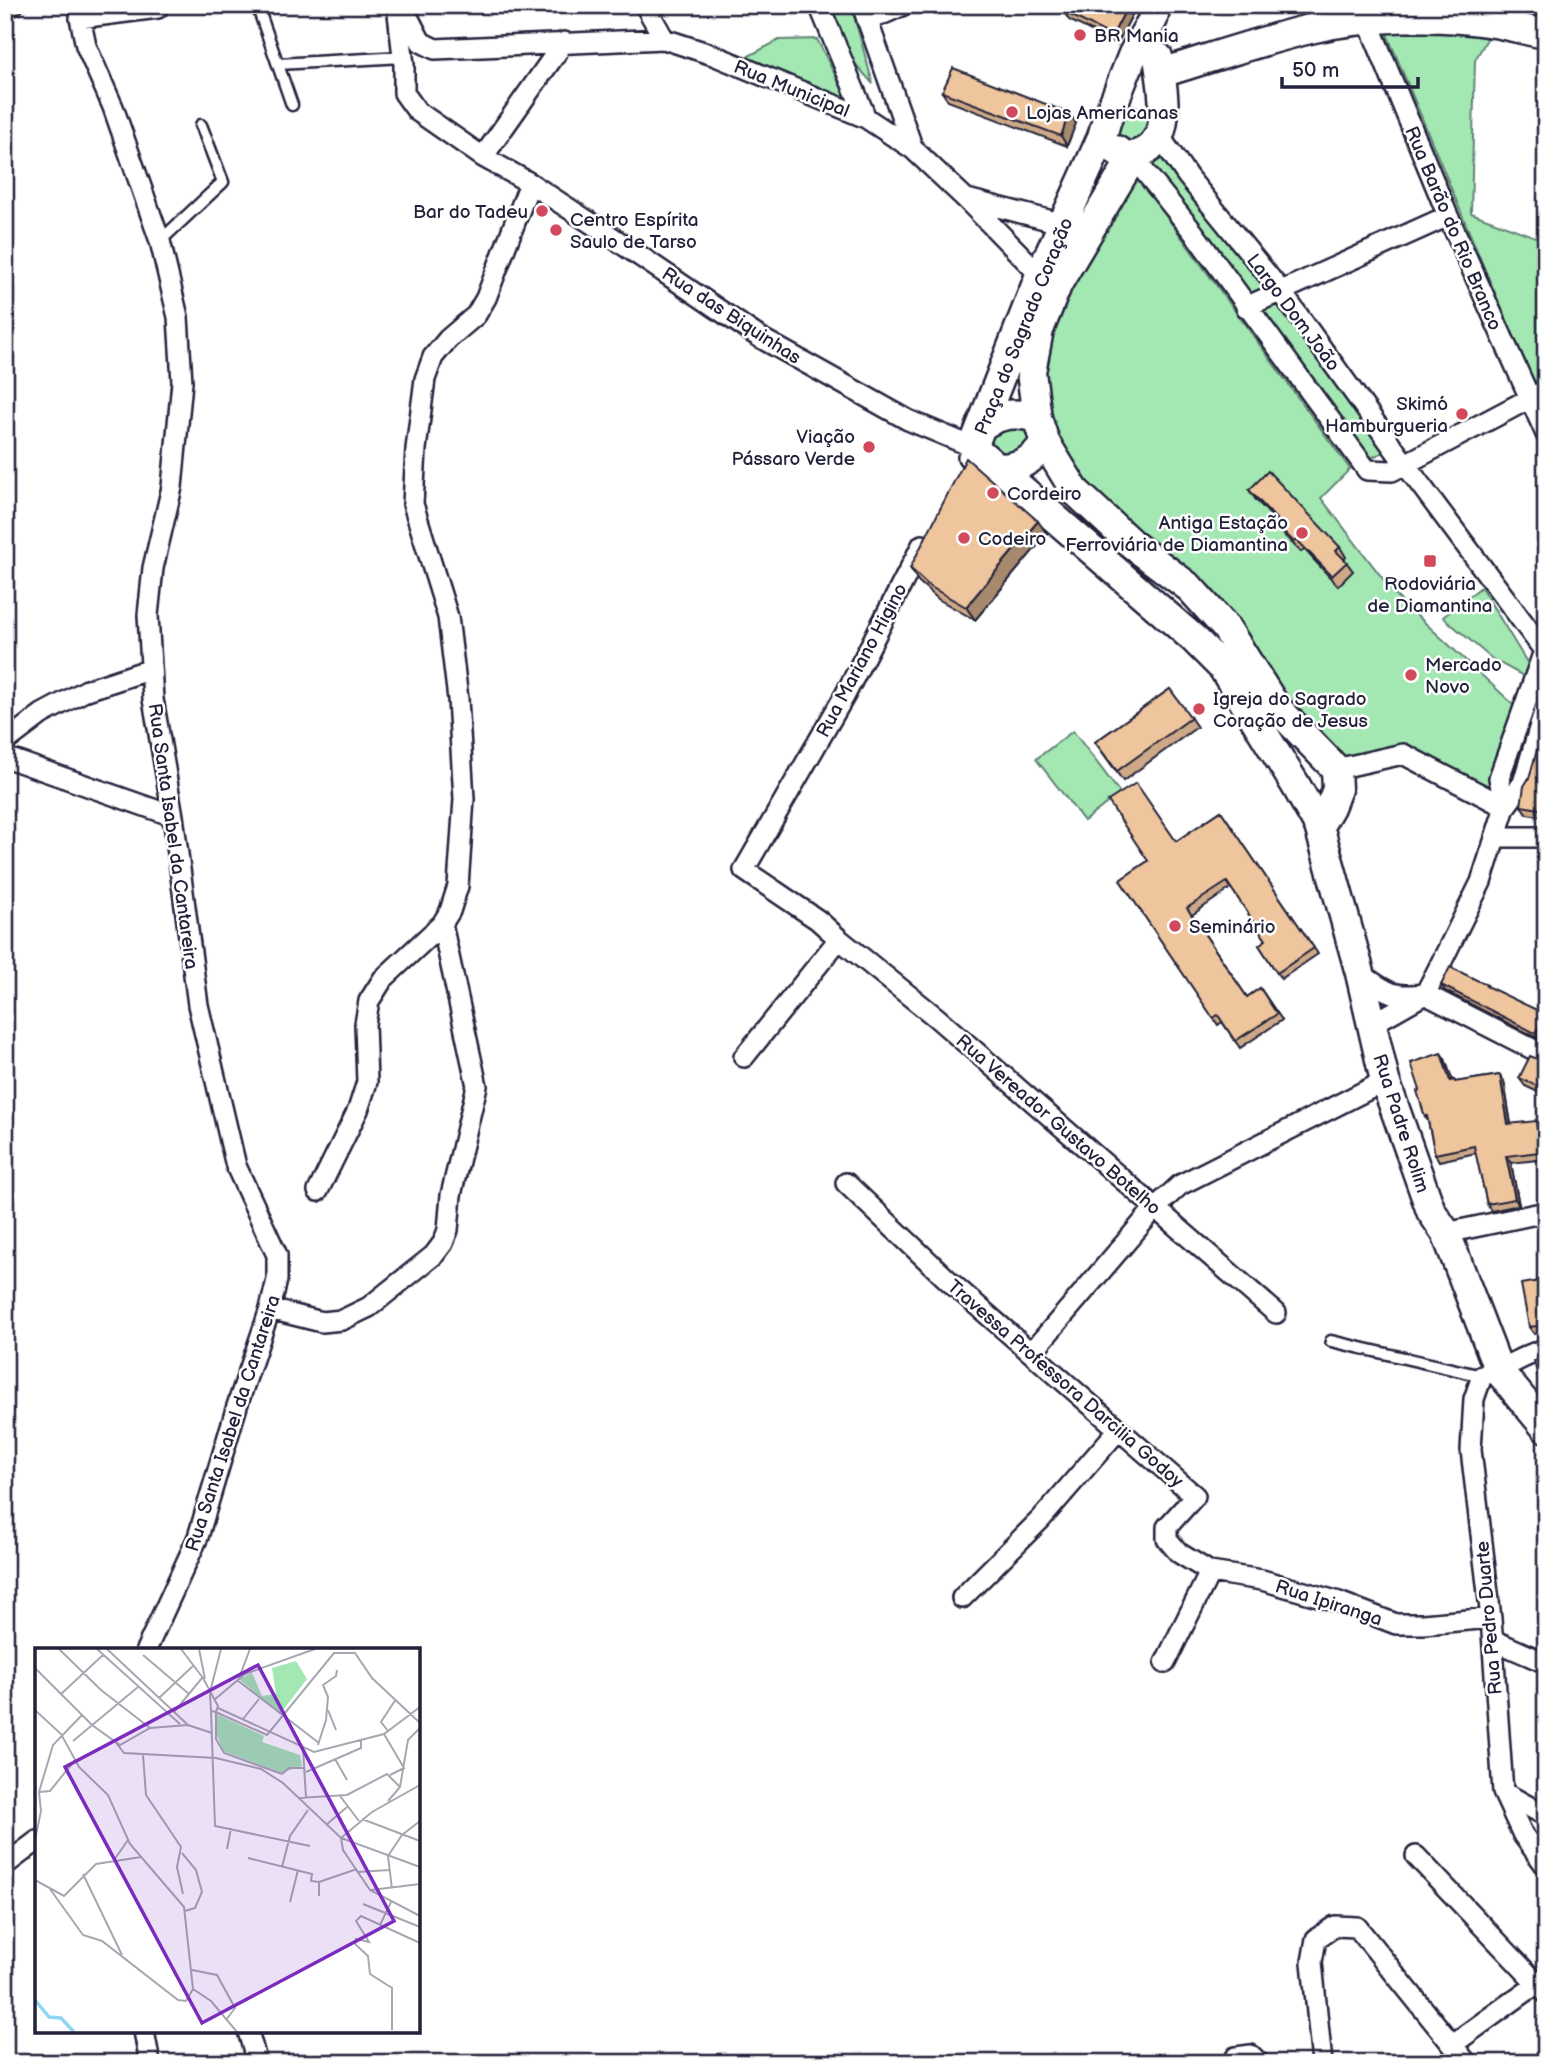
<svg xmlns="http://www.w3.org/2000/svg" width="1551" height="2068" viewBox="0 0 1551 2068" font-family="'Balsamiq Sans',sans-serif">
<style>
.green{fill:#a3e7b2;stroke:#628476;stroke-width:2}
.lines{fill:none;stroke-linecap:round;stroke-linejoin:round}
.lane-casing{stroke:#22223b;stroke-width:15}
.street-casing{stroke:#22223b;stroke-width:24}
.secondary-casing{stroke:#22223b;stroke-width:33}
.lane{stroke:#fff;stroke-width:10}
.street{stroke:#fff;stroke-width:19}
.secondary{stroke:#fff;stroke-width:28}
.wall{fill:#cda987;stroke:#22223b;stroke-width:2}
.shaded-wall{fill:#a78a6e;stroke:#22223b;stroke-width:2}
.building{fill:#eec59d;stroke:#22223b;stroke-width:2}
.poi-dot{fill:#d1495b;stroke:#fff;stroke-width:2.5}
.labels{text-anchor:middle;stroke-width:5;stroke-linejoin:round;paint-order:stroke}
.poi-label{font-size:19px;fill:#22223b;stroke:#fff;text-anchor:start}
.street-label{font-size:19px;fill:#22223b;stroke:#fff}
.inset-river{fill:none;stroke:#90d6f2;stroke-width:3.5}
.inset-road{fill:none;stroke:#a7a7b1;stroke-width:2}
.view{fill:#7b2cbf;fill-opacity:0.15;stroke:#7b2cbf;stroke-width:3.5}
.inset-edge{fill:none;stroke:#22223b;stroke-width:3.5}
</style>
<rect width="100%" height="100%" fill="#fff"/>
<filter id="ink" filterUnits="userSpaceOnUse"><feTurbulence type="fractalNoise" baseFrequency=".0143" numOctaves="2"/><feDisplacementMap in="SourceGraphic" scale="14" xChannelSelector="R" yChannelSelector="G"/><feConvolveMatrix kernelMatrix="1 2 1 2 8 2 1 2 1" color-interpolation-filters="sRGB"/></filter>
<g filter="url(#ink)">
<path class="green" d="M829,5H851L873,84L851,59Z
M1384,27L1491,32L1475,60L1471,213L1546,241V376L1532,383Z
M817,39L847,99L747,57L779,40Z
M1129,104L1152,113L1141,140L1129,148L1118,136V124Z
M1160,152L1263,282L1386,447L1382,453L1368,459L1146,161Z
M1134,172L1350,469L1321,498L1397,597L1515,706L1488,786L1405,746L1336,759L1081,489L1046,428L1042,377L1065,289Z
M1033,422L1039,441L1015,464L978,446L985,427Z
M1481,587L1531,669L1525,677L1492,659L1443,617Z
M1073,731L1120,793L1084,821L1036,759Z"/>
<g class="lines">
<defs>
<path id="lane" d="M257,5L292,105
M278,64L403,57
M160,241L223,182L201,125
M1331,1341L1482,1376"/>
<path id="street" d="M81,5L80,18L86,46L113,107L160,241L178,317L182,382L172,487L153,568L148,615L153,699L173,816L198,1005L236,1166L277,1255V1280L270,1309L237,1406L198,1537L146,1650
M397,5L404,65V93L417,111L483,157L530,183L603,231L759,337L908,420L973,447L968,457
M402,5L421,42L435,49L664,39L713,55L866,118L913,149
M645,5L664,39
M819,5L866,118
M862,5L913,149L966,199L1040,275
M5,9L13,5
M80,18L158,8
M1367,19L1448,216L1546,434
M867,21L904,5
M1160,137L1188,177L1280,290L1405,464L1546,653
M483,157L564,42
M1133,157L1194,233L1367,470L1392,471L1546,390
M967,199L1064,224
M1246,307L1448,216
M922,545L845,695L744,870L818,920L839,939L937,1018L1276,1313
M5,742L42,714L87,690L151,669
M5,757L173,816
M1336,769L1403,754L1505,807
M1505,807L1499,778L1544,651
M1495,837H1546
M1360,973C1386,992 1392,998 1425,994L1546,1056
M1372,1024L1425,994L1436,973L1481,882L1505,807L1523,783L1546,705
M744,1057L839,939
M846,1183L949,1281L1195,1496L1167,1527V1539L1179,1553L1210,1572L1165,1663
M318,1191L358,1110L367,1082L365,1024L369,1001L383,979L442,924L450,911L458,886L464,799L458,699L448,617L413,504L416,449L425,379L433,357L448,339L476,315L486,298L530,183
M1446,1233L1546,1212
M270,1309L322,1322L342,1320L369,1307L434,1255L443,1243L448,1230L451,1195L477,1086L442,924
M1546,1349C1524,1354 1504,1370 1482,1376L1474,1399L1471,1450L1491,1618L1503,1792L1523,1835L1546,1866
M1032,1352L1155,1208L1180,1185L1385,1081
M1210,1572L1262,1580L1339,1602L1396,1624H1423L1491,1618
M962,1598L1041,1519L1119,1429
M1493,1640L1546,1663
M1503,1792L1546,1816
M1416,1856L1546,1993
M5,1865L37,1841
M144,2031L150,2063
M248,2031L257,2063
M1453,2044L1546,1977
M1233,2063L1236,2057L1251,2055L1259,2063
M1322,2063L1312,1962L1316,1939L1335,1926L1357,1927L1467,2063"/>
<path id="secondary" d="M1156,5L1153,19L1133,54L1106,122L1102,137L1040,275L973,447L1194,639L1223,668L1295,784L1319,826L1360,973L1385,1081L1431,1211L1446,1233L1499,1371L1546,1428
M1161,73C1211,58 1262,40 1314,28C1367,16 1440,14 1494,23C1511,26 1529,31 1546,34
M1116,150C1124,156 1131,158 1141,153C1175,139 1162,86 1158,57
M1133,157L1058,283L1039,330L1031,372L1037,418L1045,442L1075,491L1133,545L1190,588L1226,628L1276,707L1336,769L1337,789L1330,807L1319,826
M983,425C1001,413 1016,412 1037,418
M997,468C1019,468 1033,461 1045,442"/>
</defs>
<use href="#lane" class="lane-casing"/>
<use href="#street" class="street-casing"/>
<use href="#secondary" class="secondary-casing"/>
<use href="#lane" class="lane"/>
<use href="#street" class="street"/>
<use href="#secondary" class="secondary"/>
</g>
<path class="wall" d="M1137,5L1117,44L1069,20L1064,12Z
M942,92L1076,123L1067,146L948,101Z
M1249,490L1340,547L1346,557L1344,559L1353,571L1338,586L1304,549L1301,552L1284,535L1277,525L1279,524L1256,500Z
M1047,534L975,620L938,599L918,581L910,568Z
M1170,689L1197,727L1123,781L1095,742Z
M1546,727V817L1527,814L1521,806Z
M1221,811L1318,954L1281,979L1259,945L1266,940L1231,888L1192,915L1247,997L1260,988L1282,1020L1240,1048L1222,1022L1218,1025L1120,880Z
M1441,985H1487L1489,988L1545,1014L1546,1026L1539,1039L1445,991Z
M1546,1058V1096L1525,1086L1519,1078L1540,1060Z
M1445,1059L1452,1080H1454L1455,1082L1500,1075L1504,1081L1511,1124L1541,1127L1545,1159L1511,1163L1519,1205L1491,1211L1487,1204L1476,1153L1439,1161L1435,1154L1428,1121L1425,1117Z
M1546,1280V1332L1534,1334L1529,1327Z"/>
<path class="shaded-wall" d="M1128,5H1137L1117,44L1112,36Z
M1069,113L1076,123L1067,146L1061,136Z
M1038,521L1047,534L975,620L966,607Z
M1545,1014L1546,1026L1539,1039L1535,1033Z
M1441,1053L1445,1059L1455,1087L1450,1081Z
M1500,1075L1504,1081L1512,1131L1508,1124Z
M1536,1121L1541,1127L1545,1159L1540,1152Z
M1506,1156L1511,1163L1519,1205L1515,1199Z"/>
<path class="building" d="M1067,5H1128L1112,36L1064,12Z
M953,68L1069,113L1061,136L942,92Z
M966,458L1038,521L966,607L929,586L910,568Z
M1268,471L1340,547L1336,551L1347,562L1332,576L1297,540L1294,542L1277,525L1280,523L1249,490Z
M1170,689L1191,718L1117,771L1095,742Z
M1544,726L1546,727V810L1521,806L1524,786L1529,778Z
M1136,783L1176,841L1221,811L1314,948L1277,973L1259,945L1266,940L1227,882L1187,908L1247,997L1260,988L1277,1014L1235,1041L1218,1015L1213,1018L1120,880L1148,861L1108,801Z
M1450,967L1487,985L1486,986L1545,1014L1535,1033L1441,985Z
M1441,1053L1450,1081L1454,1080L1455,1082L1500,1075L1508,1124L1536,1121L1540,1152L1506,1156L1515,1199L1487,1204L1474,1146L1435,1154L1427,1116L1425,1117L1417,1091L1420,1090L1411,1063Z
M1530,1056L1540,1060L1546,1058V1090L1519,1078Z
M1546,1280V1325L1529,1327L1521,1284Z
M1546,1359V1396L1543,1397L1534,1361Z"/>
</g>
<g class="poi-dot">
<circle cx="1080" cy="35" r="7"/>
<circle cx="1012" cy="112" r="7"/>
<circle cx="542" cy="211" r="7"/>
<circle cx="556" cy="230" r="7"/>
<circle cx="1462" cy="414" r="7"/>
<circle cx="869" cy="447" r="7"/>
<circle cx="993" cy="493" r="7"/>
<circle cx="1302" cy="533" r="7"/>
<circle cx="964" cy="538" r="7"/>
<rect x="1423" y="554" width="14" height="14" rx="3.5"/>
<circle cx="1411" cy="675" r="7"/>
<circle cx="1199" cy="709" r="7"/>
<circle cx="1175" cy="926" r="7"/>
</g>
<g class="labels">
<g class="poi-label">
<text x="1094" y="42">BR Mania</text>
<text x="1026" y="119">Lojas Americanas</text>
<text x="528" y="218" text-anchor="end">Bar do Tadeu</text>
<text x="570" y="226">Centro Espírita<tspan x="570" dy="22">Saulo de Tarso</tspan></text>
<text x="1448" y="410" text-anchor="end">Skimó<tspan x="1448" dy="22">Hamburgueria</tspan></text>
<text x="855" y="443" text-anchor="end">Viação<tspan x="855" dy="22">Pássaro Verde</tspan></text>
<text x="1007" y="500">Cordeiro</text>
<text x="1288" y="529" text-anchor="end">Antiga Estação<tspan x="1288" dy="22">Ferroviária de Diamantina</tspan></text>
<text x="978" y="545">Codeiro</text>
<text x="1430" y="590" text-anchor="middle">Rodoviária<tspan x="1430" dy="22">de Diamantina</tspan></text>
<text x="1425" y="671">Mercado<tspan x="1425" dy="22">Novo</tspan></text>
<text x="1213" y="705">Igreja do Sagrado<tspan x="1213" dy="22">Coração de Jesus</tspan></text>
<text x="1189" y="933">Seminário</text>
</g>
<g class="street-label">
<text transform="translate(792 88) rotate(22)" y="7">Rua Municipal</text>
<text transform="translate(1454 228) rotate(67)" y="7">Rua Barão do Rio Branco</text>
<text transform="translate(1294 312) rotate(53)" y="7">Largo Dom João</text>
<text transform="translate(732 315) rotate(33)" y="7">Rua das Biquinhas</text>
<text transform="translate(1023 326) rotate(-68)" y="7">Praça do Sagrado Coração</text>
<text transform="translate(861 660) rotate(-62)" y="7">Rua Mariano Higino</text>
<text transform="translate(174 836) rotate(82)" y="7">Rua Santa Isabel da Cantareira</text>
<text transform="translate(1402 1123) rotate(72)" y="7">Rua Padre Rolim</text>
<text transform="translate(1059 1124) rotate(41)" y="7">Rua Vereador Gustavo Botelho</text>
<text transform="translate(1066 1383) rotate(41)" y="7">Travessa Professora Darcilia Godoy</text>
<text transform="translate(232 1423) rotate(-72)" y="7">Rua Santa Isabel da Cantareira</text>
<text transform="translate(1329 1602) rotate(18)" y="7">Rua Ipiranga</text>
<text transform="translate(1488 1618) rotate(-95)" y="7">Rua Pedro Duarte</text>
</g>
</g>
<g transform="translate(35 1648)">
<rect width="385" height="385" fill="#fff"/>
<path d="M261,13L272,31L245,66L204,31L217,25L227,48L241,46L237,20ZM182,66L229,88L227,94L265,107L267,118L246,125L188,103L181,85Z" fill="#a3e7b2"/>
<path class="inset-river" d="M0,352L14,369L26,370L39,384"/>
<path class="inset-road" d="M24,1L66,42L115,80M62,1L145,76M72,1L153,77L177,85M146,1L168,30L183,58L181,64L176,63L175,45M164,1L170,31M108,7L154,46M0,20L57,77L85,97L115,80L153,77M204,30L215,1M202,32L284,95M175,44L186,1M26,46L68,7M124,50L159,17M179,52L210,26L280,1M183,60L279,104L349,86L385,59M0,62L26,86L44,119L73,147L95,196L149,259L158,341M293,62L301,82M176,63L180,178L275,198M139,64L167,30M208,71L224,51M353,83L346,74L361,51M349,86L369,120L355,127M79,92L89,105L181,110L226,121L248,135L306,190L385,219M38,93L103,39M283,97L291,72L293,49L288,37L301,28L302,22M268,100L271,150M108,107L111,147L146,199L142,219L148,246M300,111L312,132M271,124L326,100V92M247,126L189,105L181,91V64L232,87L299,5H320L337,30L385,75M247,126L254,120H270M4,144L15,143L40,112M305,148L324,173M263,150L312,147L352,126L365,139M353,153L365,139L373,92L385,80M327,171L385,193M291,177L312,159M306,190L308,202L335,242L385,268M306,190L337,164L385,137M0,192L6,163L4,144L18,97L47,67M192,201L196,180M147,205L161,222L167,244L160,260L150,263M213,210L277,226L276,233L284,234V248M79,212L93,192M247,219L255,188L273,162M323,224L354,222M48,226L87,307M0,232L29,248L61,216L106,209M284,234L322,221M15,241L48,287L67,293L143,352L151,353L158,341M357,241L353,208L367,187L385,173M336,242L385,236M255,254L263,222M328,256L385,279M345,277L356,254M157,322L182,327L200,360L191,372M158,341L176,353L202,384M357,382V340L335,326L333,308L320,296L321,291L334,294L321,273L326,268L385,295"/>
<path class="view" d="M223,17L359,273L167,375L30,119Z"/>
<rect width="385" height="385" class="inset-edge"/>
</g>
<rect width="1551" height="2068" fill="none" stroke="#fff" stroke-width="28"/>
<rect x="14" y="14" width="1523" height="2040" fill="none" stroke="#22223b" stroke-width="2.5" filter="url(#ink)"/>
<path d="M1282 77v10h136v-10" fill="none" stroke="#22223b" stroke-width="3.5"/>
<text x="1292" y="77" font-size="21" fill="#22223b" stroke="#ffffff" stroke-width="5" paint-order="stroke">50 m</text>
</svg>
